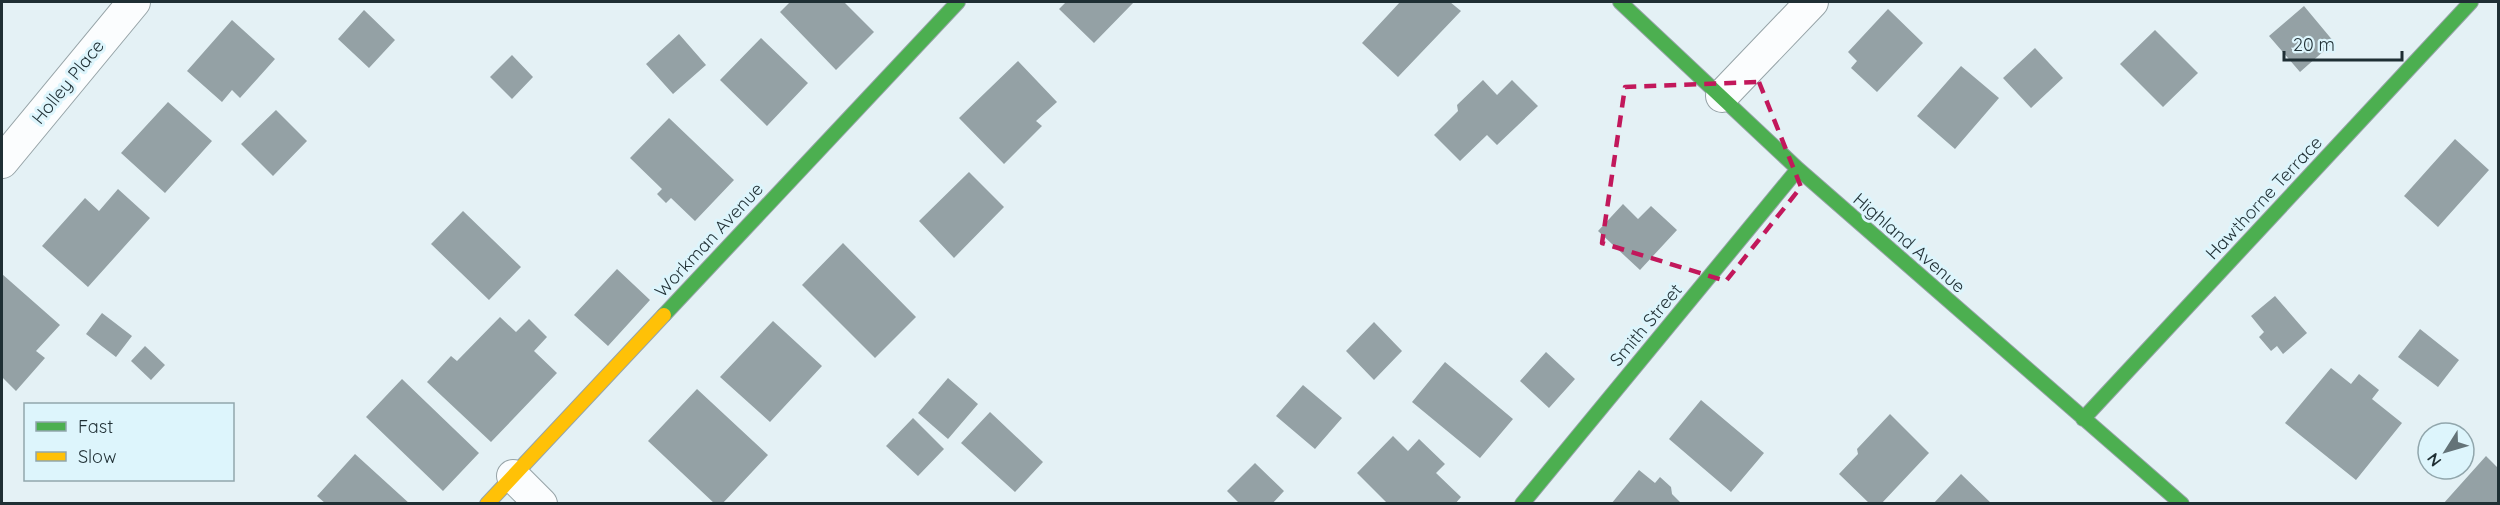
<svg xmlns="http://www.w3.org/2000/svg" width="2500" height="505" viewBox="0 0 2500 505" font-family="Quicksand,sans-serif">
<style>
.building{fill:#94a1a5}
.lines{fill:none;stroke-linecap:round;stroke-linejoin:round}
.street-casing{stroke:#96a3a7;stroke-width:34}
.fast-casing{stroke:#96a3a7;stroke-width:16}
.slow-casing{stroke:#96a3a7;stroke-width:16}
.street{stroke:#fbfdfe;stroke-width:32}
.fast{stroke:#4caf50;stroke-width:14}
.slow{stroke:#ffc107;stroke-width:14}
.marked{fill:none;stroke:#c2185b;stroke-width:4.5;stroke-dasharray:12 8;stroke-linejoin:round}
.labels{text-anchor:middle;stroke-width:6;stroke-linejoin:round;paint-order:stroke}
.street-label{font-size:18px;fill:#1f2f34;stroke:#ddf5fc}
</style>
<rect width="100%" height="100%" fill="#e4f1f5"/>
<path class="building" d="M790,2H844L874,32L836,70L780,12Z
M1066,2H1134L1094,43L1059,9Z
M1400,2H1450L1461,11L1398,77L1362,43Z
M2304,6L2334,42L2300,72L2269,36Z
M1888,9L1923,43L1877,92L1851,68L1857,61L1848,52Z
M364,10L395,40L369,68L338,39Z
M232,20L275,59L240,98L232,90L222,102L187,71Z
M2155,30L2198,73L2163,107L2120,64Z
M679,34L706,65L673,94L646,64Z
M761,38L808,83L767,126L720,80Z
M2035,48L2063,78L2031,108L2003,78Z
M512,55L533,77L512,99L490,77Z
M1018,61L1057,102L1036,121L1042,126L1004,164L959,118Z
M1961,66L1999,98L1955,149L1917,116Z
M1483,80L1497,95L1512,80L1538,106L1497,145L1487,135L1460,161L1434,135L1458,111L1457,105Z
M168,102L212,141L165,193L121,153Z
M276,110L307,141L273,176L241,144Z
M669,118L734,180L695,221L671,198L666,203L657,194L662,189L630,158Z
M2455,139L2489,170L2438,227L2404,196Z
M969,172L1004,207L954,258L919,221Z
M118,189L150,218L88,287L42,246L85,198L99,211Z
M1623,204L1638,219L1651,206L1677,230L1640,270L1598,231Z
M463,211L521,267L489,300L431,244Z
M843,243L916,317L875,358L802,285Z
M617,269L650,300L608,346L574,315Z
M2,274L60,325L36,351L45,358L16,391L2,377Z
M2275,296L2307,333L2283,354L2277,346L2271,351L2259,337L2264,332L2251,316Z
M102,313L132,336L116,357L86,334Z
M500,317L516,332L529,319L547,337L534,351L557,373L491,442L427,382L451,356L457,361Z
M773,321L822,366L770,422L720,377Z
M1374,322L1402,351L1374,380L1346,351Z
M2420,329L2459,360L2438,387L2398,357Z
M145,346L165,365L151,380L131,361Z
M1546,352L1575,379L1549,408L1520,381Z
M1445,362L1513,419L1480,458L1412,402Z
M2331,368L2351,384L2359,374L2379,390L2372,399L2402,423L2356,480L2285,423Z
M948,378L978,404L948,439L918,413Z
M402,379L479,453L443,491L366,417Z
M1303,385L1342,418L1315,449L1276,416Z
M697,389L768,455L722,504H715L648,441Z
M1701,400L1764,453L1731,492L1669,439Z
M990,412L1043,462L1015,492L961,443Z
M1890,414L1929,453L1881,504H1870L1839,474L1858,454L1857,449Z
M913,418L944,449L918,476L886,446Z
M1393,436L1408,451L1419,439L1445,464L1436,473L1461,497L1455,504H1388L1357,473Z
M355,454L410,504H326L317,496Z
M2486,456L2498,468V504H2443Z
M1255,463L1284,491L1272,504H1240L1227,491Z
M1639,470L1655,483L1660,477L1671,487L1672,494L1682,504H1611Z
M1961,474L1992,504H1933Z"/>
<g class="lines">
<defs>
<path id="street" d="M1722,96L1812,2
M2,162L134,2
M513,476L541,504"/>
<path id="fast" d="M1620,2L1798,169L2182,504
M664,315L958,2
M2083,419L2471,2
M1522,504L1798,169"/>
<path id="slow" d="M487,504L664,315"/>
</defs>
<use href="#street" class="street-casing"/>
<use href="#fast" class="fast-casing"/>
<use href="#slow" class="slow-casing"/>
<use href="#street" class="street"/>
<use href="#fast" class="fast"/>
<use href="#slow" class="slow"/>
</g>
<path class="marked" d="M1759,82L1801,187L1726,281L1602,243L1625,87Z"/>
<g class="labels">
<g class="street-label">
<text transform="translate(68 82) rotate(-51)" y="6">Holley Place</text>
<text transform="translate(2264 198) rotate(-47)" y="6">Hawthorne Terrace</text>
<text transform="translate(709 240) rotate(-47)" y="6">Workman Avenue</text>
<text transform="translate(1909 243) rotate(41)" y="6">Highland Avenue</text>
<text transform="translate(1646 325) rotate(-50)" y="6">Smith Street</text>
</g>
</g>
<rect width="2500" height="505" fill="none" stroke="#1f2f34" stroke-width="6"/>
<rect x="24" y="403" width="210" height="78" fill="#ddf5fc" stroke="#91a6ac" stroke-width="1.5"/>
<rect x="36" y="422" width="30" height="9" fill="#4caf50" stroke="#91a6ac" stroke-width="1.5"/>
<text x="78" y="433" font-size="18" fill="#1f2f34">Fast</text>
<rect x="36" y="452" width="30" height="9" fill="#ffc107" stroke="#91a6ac" stroke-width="1.5"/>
<text x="78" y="463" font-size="18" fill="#1f2f34">Slow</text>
<g transform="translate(2446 451) rotate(233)"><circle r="28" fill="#ddf5fc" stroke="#91a6ac" stroke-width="1.5"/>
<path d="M0-4.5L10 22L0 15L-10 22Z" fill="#647378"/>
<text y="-9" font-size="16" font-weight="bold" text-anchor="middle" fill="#1f2f34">N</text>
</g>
<path d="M2284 51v9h118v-9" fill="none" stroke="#1f2f34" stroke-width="3"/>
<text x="2293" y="51" font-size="18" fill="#1f2f34" stroke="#ddf5fc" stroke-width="4.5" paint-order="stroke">20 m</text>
</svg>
